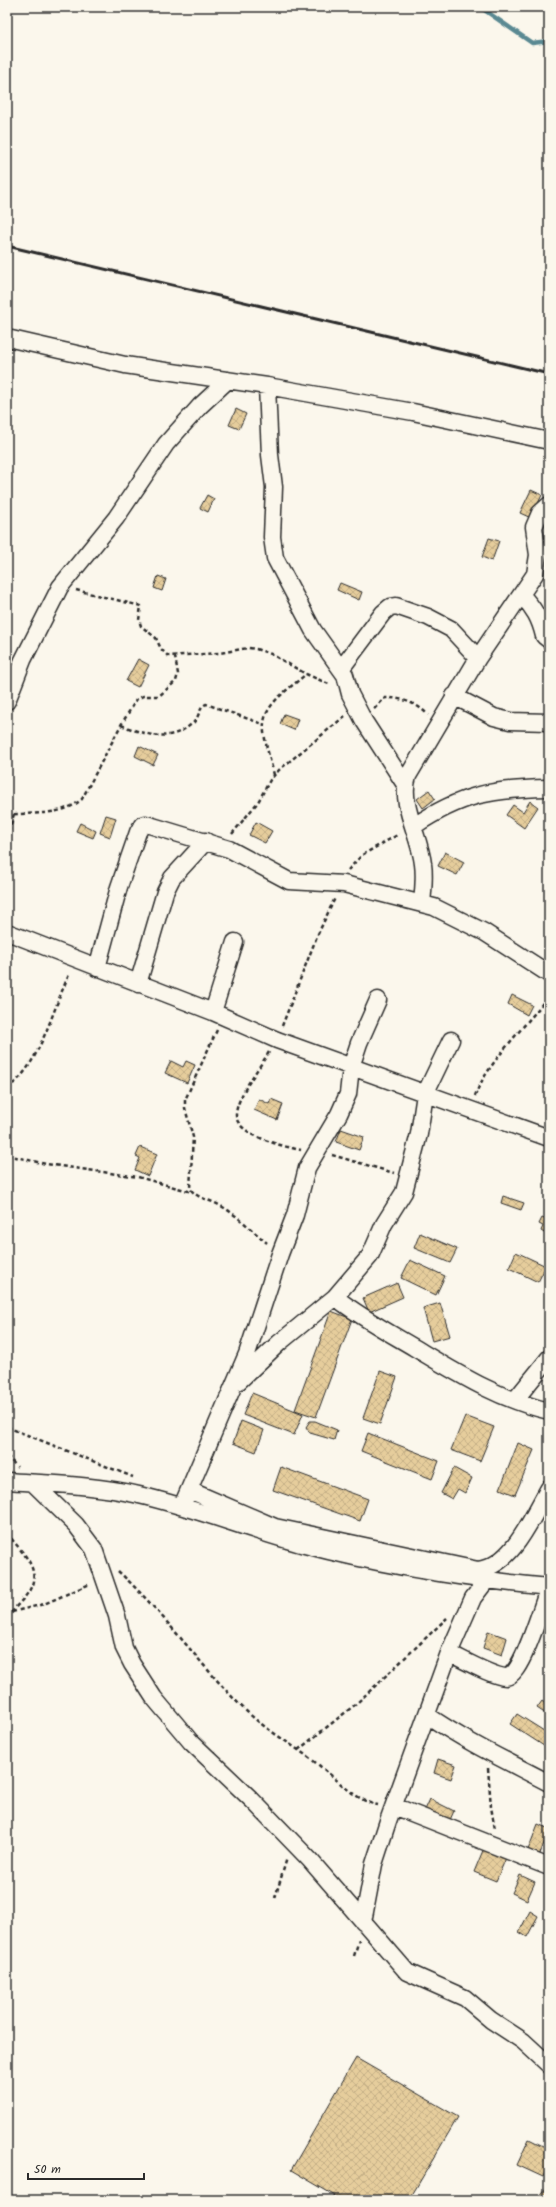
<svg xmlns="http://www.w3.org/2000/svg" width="556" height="2207" viewBox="0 0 556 2207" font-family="Kalam,sans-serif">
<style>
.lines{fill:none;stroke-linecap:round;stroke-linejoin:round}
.stream{stroke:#5a8992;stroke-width:4.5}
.building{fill:url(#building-cross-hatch);stroke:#2b2b2b}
.minor-casing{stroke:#2b2b2b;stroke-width:19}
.path{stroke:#2b2b2b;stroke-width:2.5;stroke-dasharray:4 3;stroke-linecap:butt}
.minor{stroke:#fbf7ec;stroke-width:16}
.rail{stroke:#2b2b2b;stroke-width:3}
</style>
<defs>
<pattern id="building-cross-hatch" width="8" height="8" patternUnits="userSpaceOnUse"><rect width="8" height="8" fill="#e6cd9c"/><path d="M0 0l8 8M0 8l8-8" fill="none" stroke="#c5b087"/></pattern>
</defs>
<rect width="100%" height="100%" fill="#fbf7ec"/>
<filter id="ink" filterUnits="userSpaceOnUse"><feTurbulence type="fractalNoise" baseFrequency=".025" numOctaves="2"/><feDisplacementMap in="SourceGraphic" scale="8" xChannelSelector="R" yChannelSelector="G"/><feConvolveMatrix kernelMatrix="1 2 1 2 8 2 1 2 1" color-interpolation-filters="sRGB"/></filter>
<g filter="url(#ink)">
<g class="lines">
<path class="stream" d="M480,7L532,43L549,41"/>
</g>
<path class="building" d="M236,409L246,414L239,429L229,425Z
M531,490L542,495L531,518L520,513Z
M207,495L214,499L208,512L200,508Z
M489,538L499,541L492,561L482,557Z
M158,576L166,579L162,591L154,588Z
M340,583L362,592L359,600L337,590Z
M138,659L149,665L138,687L126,681Z
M284,714L298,719L294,730L280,724Z
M139,746L158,755L153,765L135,756Z
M429,790L435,799L423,808L417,799Z
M530,801L538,807L524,828L506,815L513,805L523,812Z
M106,815L116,818L110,837L100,833Z
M256,822L272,831L265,843L249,835Z
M80,823L96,831L93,838L76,831Z
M445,852L464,862L457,875L438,866Z
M512,995L532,1005L527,1015L508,1004Z
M171,1061L183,1067L186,1061L195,1065L187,1083L165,1073Z
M259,1099L269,1104L271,1099L283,1104L277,1120L254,1110Z
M341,1129L364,1137L359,1150L336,1142Z
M140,1147L157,1154L148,1176L135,1170L140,1158L136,1156Z
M503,1196L524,1203L521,1210L501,1203Z
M542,1218L549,1221V1236L541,1231L543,1226L539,1224Z
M420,1233L457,1249L450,1263L414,1248Z
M516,1252L546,1266L538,1282L509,1268Z
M410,1260L445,1276L436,1295L401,1278Z
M397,1283L403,1297L369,1312L363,1298Z
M440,1303L450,1336L432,1341L423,1308Z
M331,1311L352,1319L316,1417L295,1410Z
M380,1371L397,1377L380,1424L363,1418Z
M252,1393L303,1414L294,1435L243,1415Z
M465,1416L494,1427L480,1461L451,1450Z
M241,1421L264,1430L256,1452L233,1443Z
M310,1421H315L337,1430L334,1440L310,1433L306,1427Z
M368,1433L439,1461L432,1479L361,1451Z
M518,1443L534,1450L515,1495L500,1489Z
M281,1467L368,1499L360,1521L273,1490Z
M454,1468L472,1478L465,1493L458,1489L452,1499L441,1493Z
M488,1631L507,1638L502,1655L483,1648Z
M542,1701L549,1706V1716L537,1708Z
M517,1714L544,1731L549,1723V1745L547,1748L510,1724Z
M438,1759L456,1765L451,1779L434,1773Z
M430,1799L454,1811L449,1822L425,1810Z
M538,1824L549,1829L540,1854L528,1850Z
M484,1848L506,1858L496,1881L474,1872Z
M520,1875L535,1882L527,1900L512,1893Z
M530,1911L538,1916L527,1937L519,1932Z
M356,2058L458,2117L409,2200H342L291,2170Z
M529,2139L549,2149V2164L543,2177L517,2165Z
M549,2184V2200H537Z"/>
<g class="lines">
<defs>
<path id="minor" d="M7,338L125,365L267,386L413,412L549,441
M267,386L270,455L274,487L272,537L275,558L313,630L345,675L350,694L364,721L406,786
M522,596C534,608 540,619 544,636L549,640
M341,669L383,613L390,607L396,606L428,617L451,629L478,658
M454,696L494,717L510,721L549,722
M7,701L23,660L60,587L116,518L166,444L200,406L228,380
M414,826C462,794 492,789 549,788
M422,904C423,891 425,877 423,864C420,836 399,804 408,776L478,658L535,574L538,555L534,527L540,513L549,505
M7,932L213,1012L277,1040L549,1138
M97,968L119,887L138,832L142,825L146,824L229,849L289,881L344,884L434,907L484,932L549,974
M138,984L165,892L172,878L206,841
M213,1012L235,942
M335,1297C360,1317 388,1332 415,1348C457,1373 500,1400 549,1411
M238,1382L279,1343L335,1297L370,1256L384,1224L404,1192L419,1134L425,1094L451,1040
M515,1400L549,1358
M7,1481C51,1484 96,1485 139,1495C196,1508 249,1530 305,1545C385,1566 466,1579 549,1587
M33,1483L76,1525L94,1549L117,1616L124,1648L132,1664L154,1698L191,1742L252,1800L310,1860L407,1972L465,1998L491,2020L523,2041L549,2065
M189,1490L275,1527L478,1570C513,1566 533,1515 549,1488
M182,1506L247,1354L280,1254L295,1215L307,1168L339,1114L348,1094L351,1067L359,1043L378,1000
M449,1653C462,1659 493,1677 506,1677C522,1676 543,1602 549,1587
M427,1715C466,1742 507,1761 549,1783
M394,1806L549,1867
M363,1922L374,1864L388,1821L449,1653L473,1598L486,1581"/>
</defs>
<use href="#minor" class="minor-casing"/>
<path class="path" d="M76,590L141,606L139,620L141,626L156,638L161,649L168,656L220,653L248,648L256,649L271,654L306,674L331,685
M374,709L385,698C400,697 417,703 428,715
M121,725C147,735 170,744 194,722C199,717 199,708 206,704L263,724
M274,775C271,761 262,736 264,723C266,702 292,687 306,674
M7,815C32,812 62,817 82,799L121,725L136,700L143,696H159L176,681L178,674L175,657
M232,834L258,802L270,780L279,770L345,716
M7,838L14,814
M348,870L362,855L399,834
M282,1026L317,936L335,898
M217,1030L185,1100V1108L193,1137L190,1188C195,1197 206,1199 215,1203C235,1212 251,1230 267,1243
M269,1052C260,1067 236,1097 236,1115C236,1135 285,1147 301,1150
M7,1088C39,1070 54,1004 70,973
M475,1096C486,1064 528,1024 549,995
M7,1155L46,1164L138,1177L192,1192
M332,1155L394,1173
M7,1427L133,1477
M7,1456L17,1467
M7,1533C23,1555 47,1571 24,1598C17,1606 9,1613 7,1624
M118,1571C164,1613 199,1664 243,1708C266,1731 296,1746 321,1767C338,1780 356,1801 378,1805
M12,1612L44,1604L90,1584
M298,1750L356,1704L447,1618
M488,1768L491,1807L495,1829
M275,1898L287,1858
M354,1956L359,1940"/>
<use href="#minor" class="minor"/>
<path class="rail" d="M7,246L549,374"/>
</g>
</g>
<rect width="556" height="2207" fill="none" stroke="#fbf7ec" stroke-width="24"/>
<rect x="12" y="12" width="532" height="2183" fill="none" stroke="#2b2b2b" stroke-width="1.5" filter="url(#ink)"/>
<path d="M28 2173v6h116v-6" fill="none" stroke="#2b2b2b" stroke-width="2"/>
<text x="34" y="2173" font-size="12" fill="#2b2b2b" stroke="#fbf7ec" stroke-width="3" paint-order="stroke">50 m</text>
</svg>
